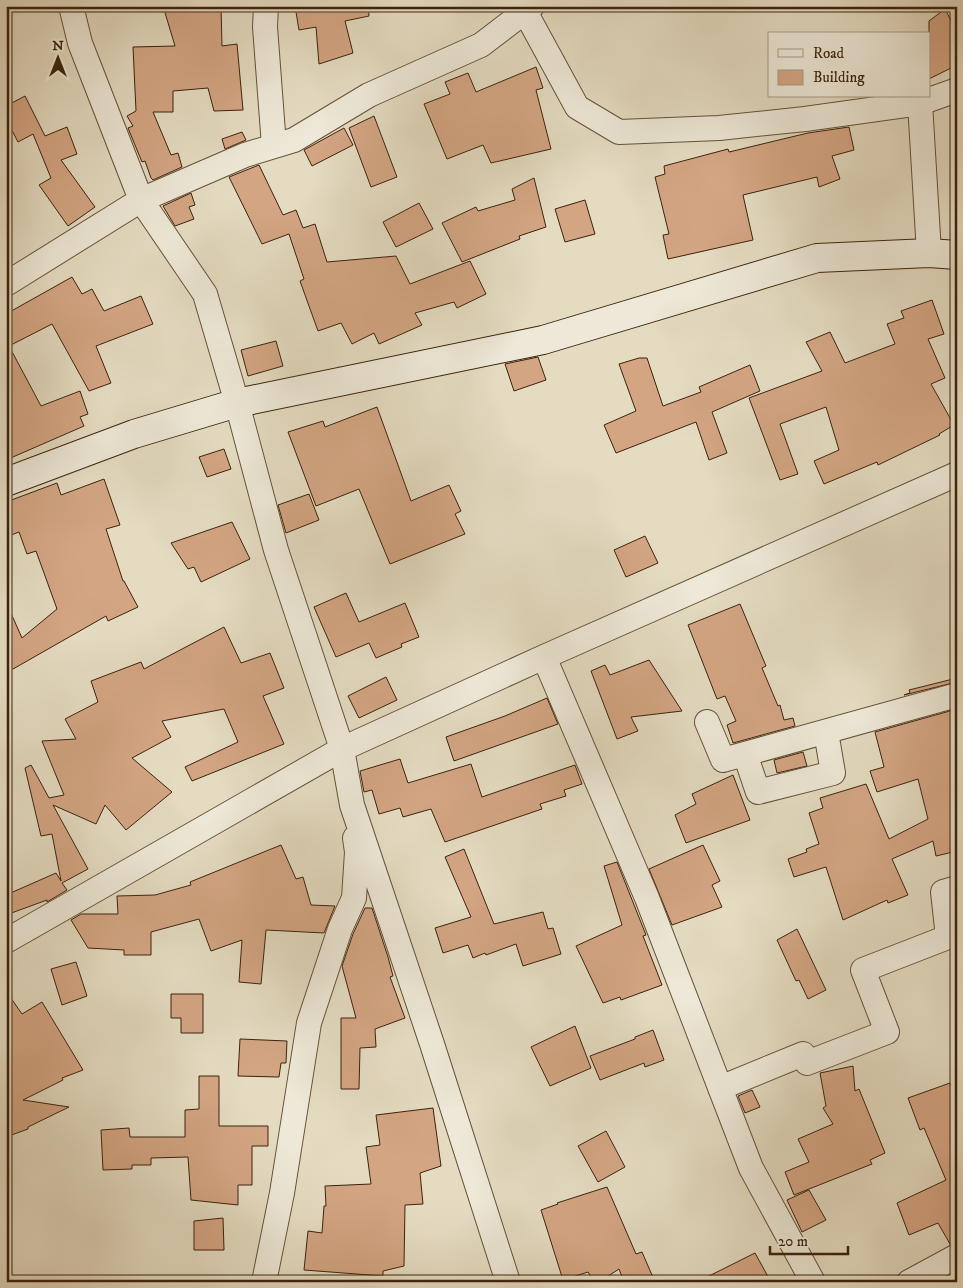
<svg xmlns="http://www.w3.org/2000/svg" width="963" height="1288" viewBox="0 0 963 1288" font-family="'IM FELL DW Pica',serif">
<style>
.building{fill:#d3a583;stroke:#3c230c}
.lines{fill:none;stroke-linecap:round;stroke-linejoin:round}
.street-casing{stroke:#665139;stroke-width:26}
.secondary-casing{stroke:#3c230c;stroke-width:30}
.street{stroke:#ede8d7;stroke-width:24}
.secondary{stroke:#ede8d7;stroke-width:28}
</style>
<rect width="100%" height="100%" fill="#e4dbc1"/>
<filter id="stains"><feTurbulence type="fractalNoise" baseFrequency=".004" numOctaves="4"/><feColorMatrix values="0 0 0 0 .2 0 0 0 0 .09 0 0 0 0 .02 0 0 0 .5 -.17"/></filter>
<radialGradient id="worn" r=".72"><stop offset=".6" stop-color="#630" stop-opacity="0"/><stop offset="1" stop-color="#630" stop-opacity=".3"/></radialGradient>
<path class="building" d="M163,6H221L222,46L237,44L243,110L214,111L208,88L173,91V112H153L171,155L178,153L182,167L153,180L151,178L145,161L142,162L128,128L133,126L127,116L136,111L133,47L175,46Z
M295,6H368L369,16L345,21L353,53L319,64L316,27L299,30Z
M945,9L957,32V65L929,79V21Z
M536,67L543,88L536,90L551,149L491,163L483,145L447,159L424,104L450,94L445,82L468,73L476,92Z
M25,96L45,136L67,127L77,154L61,160L95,207L68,226L39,185L51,178L33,134L18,142L6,119V106Z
M374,116L397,177L371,187L349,128Z
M849,127L854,150L832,156L840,179L819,187L817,177L743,195L753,240L668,259L663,235L669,234L655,177L665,174L664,166L728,149L729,152L808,133Z
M344,128L353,145L312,166L304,150Z
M242,132L246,140L225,149L222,139Z
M259,165L283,215L296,210L303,228L315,224L327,262L396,256L410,284L470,261L486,294L457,308L454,302L415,313L422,325L379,344L374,333L352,344L341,323L318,331L300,281L304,279L289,234L262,244L229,177Z
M534,178L546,227L519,236L520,239L462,262L442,223L476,207L478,211L515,200L512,189Z
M191,193L195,205L189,207L194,219L175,226L163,206Z
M585,200L595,234L565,242L555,209Z
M419,203L433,229L396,247L383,222Z
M72,277L82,294L92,289L104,311L141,296L153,324L96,346L111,383L89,391L52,324L9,346L41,406L80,391L88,414L80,417L84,426L6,460V314Z
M932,300L944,334L928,339L945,378L931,384L954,425L939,434L940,435L878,465L877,462L824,484L814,461L839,450L826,407L780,424L798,474L780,480L749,398L822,371L806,342L830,332L845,363L895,344L887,324L904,318L901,311Z
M276,341L283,366L248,376L241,350Z
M538,357L546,380L514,391L505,364Z
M639,358H647L663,406L701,392L699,387L750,365L760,391L712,412L727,453L709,460L696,422L616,453L604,425L636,411L619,364Z
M377,407L411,501L449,485L461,511L455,514L465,534L390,564L359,489L316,506L288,432L323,421L325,427Z
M224,449L231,469L207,477L199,457Z
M104,479L120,525L106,529L123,581H124L138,607L108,621L106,616L6,673V602L22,638L57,609L36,551L27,554L19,532L6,537V502L57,483L61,495Z
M309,494L319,520L286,533L278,505Z
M232,522L250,559L201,582L194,567L188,569L171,543Z
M645,536L658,563L626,577L614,550Z
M346,593L359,622L405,603L419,637L401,644L402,647L376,658L369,643L336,657L314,607Z
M740,604L766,666L762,668L778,706L780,705L784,720L793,718L795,726L733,743L727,725L736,721L725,696L717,699L688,625Z
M224,627L241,663L270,653L284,688L263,696L284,744L192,781L185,767L238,742L224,709L162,721L171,737L132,758L172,792L126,830L105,805L96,824L53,805L88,869L62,883L67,890L47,902V900L6,915V895L56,873L61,881L52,834L41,836L25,768L31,765L49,798L64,795L42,741L76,739L65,719L98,702L91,681L141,662L144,669Z
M649,660L682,711L631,717L638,731L617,739L591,671L605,665L610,675Z
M386,677L397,700L359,718L348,696Z
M957,678V682L904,695L910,693L909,690Z
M547,698L558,724L454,761L446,737L505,716Z
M957,709V851L936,856L933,841L892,859L908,895L888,903L887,900L843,920L826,867L794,877L788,859L807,852L806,849L819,844L809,813L823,808L820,798L866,784L889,839L928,819L918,779L877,792L870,771L884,767L875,732Z
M803,752L807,766L777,773L774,760Z
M400,759L408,783L471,764L482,797L575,765L582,784L564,790L566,796L540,804L542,809L445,842L431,809L403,817L400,808L379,814L372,790L364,792L360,771Z
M733,775L750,820L686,843L675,815L696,804L692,794Z
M281,845L296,879L303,877L311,905L335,906L324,933L266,930L261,984L239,982L242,940L211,951L199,919L151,932V955H124V950L88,948L71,920L81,914H118L117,896L155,895L191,885L190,882Z
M703,845L720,881L712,885L722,907L672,925L649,869Z
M464,849L494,924L543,912L548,929L553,928L561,954L523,966L516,944L486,955L485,953L473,958L468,945L443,953L435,928L471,917L445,857Z
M617,862L646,935L643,936L662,985L621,1000L620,997L603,1003L576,946L622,925L604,866Z
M365,908H372L388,957L393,976L390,977L405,1018L375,1029L376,1047L360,1048L359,1089H341V1018H356L342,966L353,934Z
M797,929L826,990L808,999L799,980L796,981L777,940Z
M76,962L87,996L62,1005L51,969Z
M6,991L22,1014L42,1002L83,1070L62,1078L63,1080L23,1100L69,1107L28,1127V1129L6,1137Z
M171,994H203V1033H181V1018H171Z
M575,1026L591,1068L550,1086L531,1047Z
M653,1030L664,1060L645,1067L644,1063L600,1080L590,1056L635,1039V1037Z
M240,1039L287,1041L286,1063H281L279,1077L238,1076Z
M853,1066L855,1091L859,1089L885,1153L870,1160L872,1164L794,1195L785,1172L809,1162L798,1139L833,1124L823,1108L826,1106L820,1073Z
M199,1076H219V1126H268V1146H252V1185H238V1205L191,1200L188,1157L151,1158V1165H132V1169L103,1170L101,1130L129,1128L130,1137H185V1110L199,1109Z
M950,1083L957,1098V1242L950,1244L938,1223L909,1235L897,1203L946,1180L924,1128L920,1130L908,1098Z
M752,1090L760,1107L745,1113L738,1096Z
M433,1108L441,1166L420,1173L423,1204L405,1205L404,1266L383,1271V1276L304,1270L308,1231L322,1233L324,1206H326L325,1186L371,1184L366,1147L380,1145L376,1115Z
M606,1131L625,1167L598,1182L578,1146Z
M607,1187L636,1254L642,1252L655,1282H624L619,1269L599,1282H594L588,1272L563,1280L541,1210L558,1204L557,1203Z
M809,1190L826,1220L802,1232L787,1200Z
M223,1218L224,1250H194V1221Z
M755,1253L771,1282H697Z"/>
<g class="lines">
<defs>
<path id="street" d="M71,6L80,43L141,200L205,294L237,403L276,550L342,749L352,805L432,1044L508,1282
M266,6L265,27L274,146
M522,6L577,107L619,132L719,128L805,119L920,103L957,90
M920,103L929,253
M6,284L141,200L245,155L294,140L369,95L481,45L532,6
M544,657L647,898L751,1168L813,1282
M707,722L723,760L957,695
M745,754L758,792L833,773L826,732
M6,941L342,749L544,657L957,474
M720,1088L803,1054L807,1063L887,1032L863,970L948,937L943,892L957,888
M264,1282L282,1193L309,1023L340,929L354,898L357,852L355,838
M909,1282L957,1256"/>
<path id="secondary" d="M6,482L134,434L237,403L543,340L817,258L929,253L957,255"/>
</defs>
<use href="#street" class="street-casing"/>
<use href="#secondary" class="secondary-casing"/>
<use href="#street" class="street"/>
<use href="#secondary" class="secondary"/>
</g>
<rect width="963" height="1288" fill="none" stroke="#e4dbc1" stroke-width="25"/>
<rect x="8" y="8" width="948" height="1273" fill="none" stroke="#3c230c" stroke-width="2.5"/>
<rect x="12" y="12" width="938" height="1263" fill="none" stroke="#3c230c"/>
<rect x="768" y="32" width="162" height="65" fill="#ede8d7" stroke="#a69986"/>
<rect x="778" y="49" width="25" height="8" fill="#ede8d7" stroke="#a69986"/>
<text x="813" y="58" font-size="15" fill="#3c230c">Road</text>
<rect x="778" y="70" width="25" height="15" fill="#d3a583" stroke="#a69986"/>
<text x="813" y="82" font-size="15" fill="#3c230c">Building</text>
<g transform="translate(58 58)" stroke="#ede8d7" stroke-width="4" paint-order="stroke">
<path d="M0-4L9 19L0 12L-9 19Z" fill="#3c230c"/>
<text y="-8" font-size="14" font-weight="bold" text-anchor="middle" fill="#3c230c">N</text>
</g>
<path d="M770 1246v8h78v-8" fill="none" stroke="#3c230c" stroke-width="2.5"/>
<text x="778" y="1246" font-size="15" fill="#3c230c" stroke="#ede8d7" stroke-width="4" paint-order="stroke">20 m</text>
<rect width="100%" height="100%" filter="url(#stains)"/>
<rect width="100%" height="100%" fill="url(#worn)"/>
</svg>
